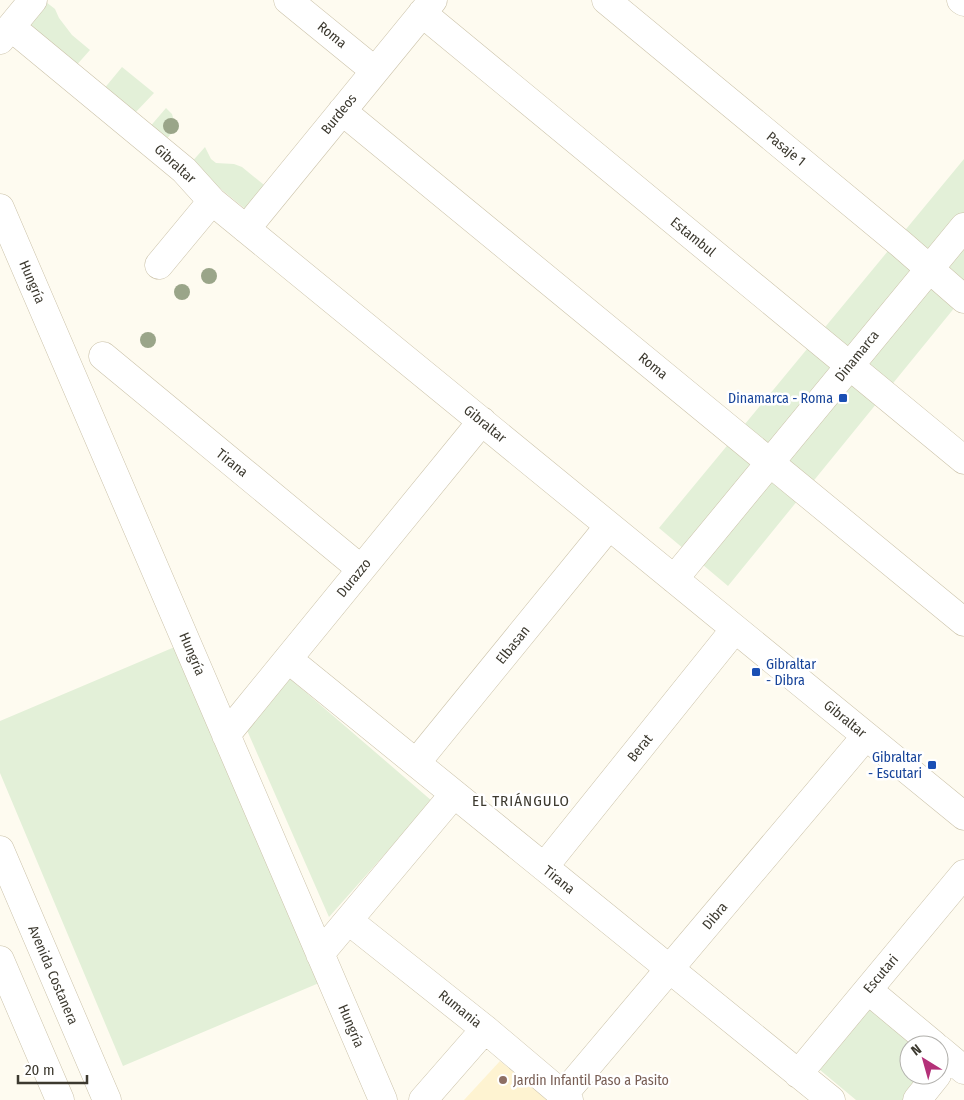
<svg xmlns="http://www.w3.org/2000/svg" width="964" height="1100" viewBox="0 0 964 1100" font-family="'Fira Sans Condensed',sans-serif">
  <style>
    .built { fill: #fef3d1 }
    .green { fill: #e3f0d8 }
    .lines { fill: none; stroke-linecap: round; stroke-linejoin: round }
    .minor-casing { stroke: #cbc2a9; stroke-width: 29 }
    .major-casing { stroke: #cbc2a9; stroke-width: 29 }
    .minor { stroke: #fff; stroke-width: 28 }
    .major { stroke: #fff; stroke-width: 28 }
    .tree { fill: #9aa589 }
    .transit-dot { fill: #1a4fb4; stroke: #fff; stroke-width: 2 }
    .education-dot { fill: #8d6e63; stroke: #fff; stroke-width: 2 }
    .labels { text-anchor: middle; dominant-baseline: central; stroke-width: 5; stroke-linejoin: round; paint-order: stroke }
    .street-label { font-size: 14px; fill: #3c392f; stroke: #fff }
    .transit-label { font-size: 14px; fill: #164399; stroke: #fff; text-anchor: end }
    .education-label { font-size: 14px; fill: #785e54; stroke: #fff; text-anchor: start }
    .neighbourhood-label { font-size: 15px; letter-spacing: 1px; fill: #3c392f; stroke: #fff }
  </style>
  <rect width="100%" height="100%" fill="#fefbf0"/>
  <path class="built" d="M500,1061L547,1100H464Z"/>
  <path class="green" d="M46,2L55,9L59,18L72,35L90,50L74,68L26,25Z
    M122,67L154,93L133,115L103,90Z
    M166,108L172,114L176,128L164,142L148,129Z
    M205,147L211,159L216,163L234,164L242,167L269,189L249,212L190,164Z
    M964,159V296L728,586L659,528Z
    M177,646L319,983L123,1066L0,773V721Z
    M288,677L432,801L329,917L246,728Z
    M868,1001L921,1045H909V1075H928L907,1100H856L814,1065Z"/>
  <g class="lines">
    <g class="minor-casing">
      <path id="minor" d="M288,0L375,71
        M606,0L901,244L964,299
        M422,13L964,460
        M11,27L184,170L212,201L964,816
        M0,40L33,0
        M342,111L964,622
        M0,208L383,1100
        M246,229L433,0
        M159,265L212,201
        M103,356L361,569
        M674,579L964,227
        M288,659L831,1100
        M226,735L482,421
        M416,763L609,526
        M544,867L735,629
        M349,921L485,1029L569,1100
        M320,954L454,794
        M868,990L934,1045
        M939,1049L964,1070
        M798,1074L964,874
        M563,1095L866,736
        M423,1100L485,1029
        M917,1100L937,1075"/>
    </g>
    <g class="major-casing">
      <path id="major" d="M961,0L964,2
        M0,850L107,1100
        M0,960L60,1100"/>
    </g>
    <use href="#minor" class="minor"/>
    <use href="#major" class="major"/>
  </g>
  <g class="tree">
    <circle cx="171" cy="126" r="8"/>
    <circle cx="209" cy="276" r="8"/>
    <circle cx="182" cy="292" r="8"/>
    <circle cx="148" cy="340" r="8"/>
  </g>
  <g class="transit-dot">
    <rect x="838" y="393" width="10" height="10" rx="2.5"/>
    <rect x="751" y="667" width="10" height="10" rx="2.5"/>
    <rect x="927" y="760" width="10" height="10" rx="2.5"/>
  </g>
  <circle class="education-dot" cx="503" cy="1080" r="5"/>
  <g class="labels">
    <g class="street-label">
      <text transform="translate(332 35) rotate(39)">Roma</text>
      <text transform="translate(339 114) rotate(-51)">Burdeos</text>
      <text transform="translate(786 149) rotate(39)">Pasaje 1</text>
      <text transform="translate(175 164) rotate(42)">Gibraltar</text>
      <text transform="translate(693 237) rotate(39)">Estambul</text>
      <text transform="translate(32 282) rotate(67)">Hungría</text>
      <text transform="translate(857 356) rotate(-51)">Dinamarca</text>
      <text transform="translate(653 366) rotate(39)">Roma</text>
      <text transform="translate(485 424) rotate(39)">Gibraltar</text>
      <text transform="translate(232 463) rotate(39)">Tirana</text>
      <text transform="translate(354 578) rotate(-51)">Durazzo</text>
      <text transform="translate(513 645) rotate(-51)">Elbasan</text>
      <text transform="translate(192 654) rotate(67)">Hungría</text>
      <text transform="translate(845 719) rotate(39)">Gibraltar</text>
      <text transform="translate(640 748) rotate(-51)">Berat</text>
      <text transform="translate(559 880) rotate(39)">Tirana</text>
      <text transform="translate(715 916) rotate(-50)">Dibra</text>
      <text transform="translate(881 974) rotate(-50)">Escutari</text>
      <text transform="translate(53 975) rotate(67)">Avenida Costanera</text>
      <text transform="translate(460 1009) rotate(39)">Rumania</text>
      <text transform="translate(351 1026) rotate(67)">Hungría</text>
    </g>
    <g class="transit-label">
      <text x="833" y="398">Dinamarca - Roma</text>
      <text x="766" y="664" text-anchor="start">Gibraltar<tspan x="766" dy="16">- Dibra</tspan></text>
      <text x="922" y="757">Gibraltar<tspan x="922" dy="16">- Escutari</tspan></text>
    </g>
    <g class="education-label">
      <text x="513" y="1080">Jardin Infantil Paso a Pasito</text>
    </g>
    <g class="neighbourhood-label">
      <text x="521" y="801">EL TRIÁNGULO</text>
    </g>
  </g>
  <g transform="translate(924 1060) rotate(323)"><circle r="24" fill="#ffffff" stroke="#b1b0ac"/>
  <path d="M0-4L9 19L0 12L-9 19Z" fill="#b43179"/>
  <text y="-8" font-size="14" font-weight="bold" text-anchor="middle" fill="#3c392f">N</text>
  </g>
  <path d="M18 1075v8h69v-8" fill="none" stroke="#3c392f" stroke-width="2.5"/>
  <text x="25" y="1075" font-size="15" fill="#3c392f" stroke="#ffffff" stroke-width="4" paint-order="stroke">20 m</text>
</svg>
